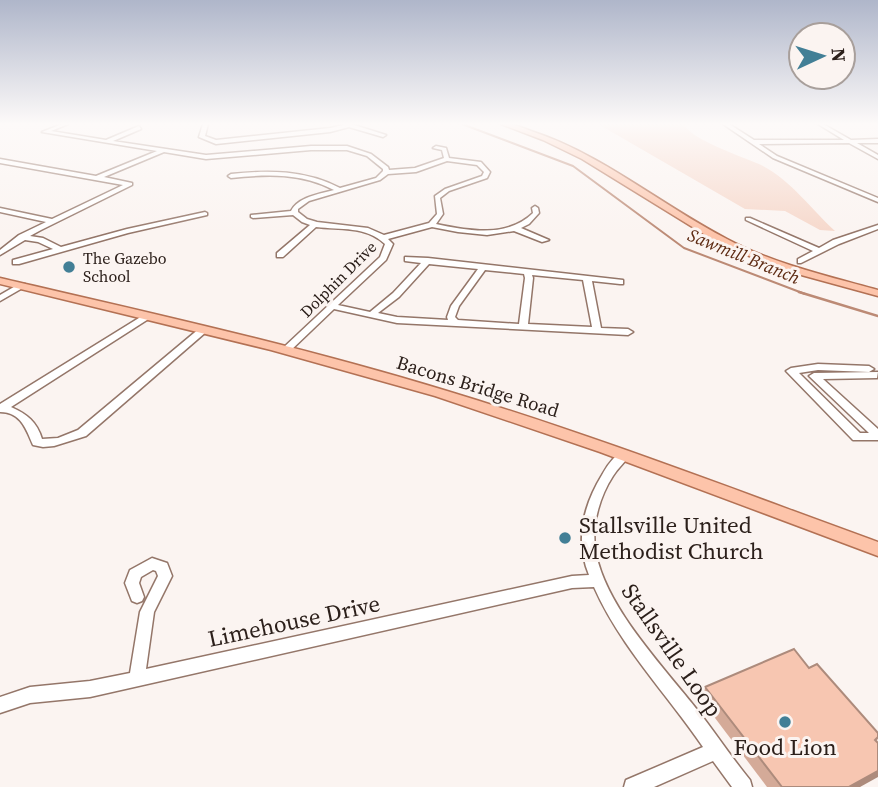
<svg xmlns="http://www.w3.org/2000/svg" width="878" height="787" viewBox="0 0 878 787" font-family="'Source Serif 4',serif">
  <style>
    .green { fill: #f6d8cb }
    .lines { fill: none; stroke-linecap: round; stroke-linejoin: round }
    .stream-far1 { stroke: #bc8a75; stroke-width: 2 }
    .stream { stroke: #bc8a75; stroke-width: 2.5 }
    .minor-casing { stroke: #947669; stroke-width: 3 }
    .major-casing { stroke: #b37154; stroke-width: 3 }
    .minor { fill: #fff; fill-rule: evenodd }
    .major { fill: #fdc4aa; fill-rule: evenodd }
    .wall { fill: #d4aa98 }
    .shaded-wall { fill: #ad8b7c }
    .building { fill: #f7c6b1; stroke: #ad8b7c; stroke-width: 2 }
    .poi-dot { fill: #427f96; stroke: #fbf4f1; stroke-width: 2.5 }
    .labels { text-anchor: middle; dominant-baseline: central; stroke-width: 6; stroke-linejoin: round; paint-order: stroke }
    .far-poi-label { font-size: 16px; fill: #2c201b; stroke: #fbf4f1; text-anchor: start }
    .far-street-label { font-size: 16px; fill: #2c201b; stroke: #fbf4f1 }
    .far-water-label { font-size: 18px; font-style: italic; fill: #5d2a12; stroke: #fbf4f1 }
    .street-label { font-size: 19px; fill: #2c201b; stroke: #fbf4f1 }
    .near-poi-label { font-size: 23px; fill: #2c201b; stroke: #fbf4f1; text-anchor: start }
    .near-street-label { font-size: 23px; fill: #2c201b; stroke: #fbf4f1 }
  </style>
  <rect width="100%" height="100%" fill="#fbf4f1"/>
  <path class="green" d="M598,124H684C691,140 741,156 759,164C790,179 810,208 835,231L820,230L785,211L745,209Z"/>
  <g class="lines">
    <path class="stream-far1" d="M462,124L573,166L684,248L805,294"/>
    <path class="stream" d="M799,292L878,316"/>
    <g class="minor-casing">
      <path id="minor" d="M62,124H68L51,131L106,140L139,126L141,129L113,141L206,155L311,146H347L371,154L388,167L389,170L415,168L444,158L442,150L433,148L436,146L446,148L449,158L481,162L490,172L487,178L449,191L440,198L443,214L436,224C469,231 507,238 533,213L532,208L535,206L538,208L539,213L529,224L521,228L549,240L542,242L514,231L487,235L458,232L432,227L388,239L393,244L386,260L338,305L370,312L393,293L421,263L405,261V257L428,258L623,280V284H620L592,281L601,328L628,329L633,332L628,335L397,323L334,309L289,352H283L281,350L283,348L380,257L385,244C366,226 341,230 316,227L283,257H277V253L310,225L302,222L293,215L253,218L251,217V215L291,211C298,197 319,194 334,190C301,173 268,174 231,178L228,176L231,174C270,170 305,170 340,188L376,178L383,171V169L367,156L347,150H311L206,159L164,152L104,177L132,183V185L41,230L30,236L43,238L61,247L127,229L205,212L207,213V215L128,233L19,264H13V260L53,249L38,242L25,240L0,255V250L19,235L46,222L0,212V208L52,219L123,185L0,163V159L96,176L157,151L42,132ZM447,161L477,165L484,172L482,176L445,189L435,196L437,214L429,223L384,235L368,228L317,222L307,219L298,212V209L309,201L380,180L388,174L416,172ZM429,264L478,269L451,306L447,317L448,320L397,317L378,313L399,297ZM485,270L524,274L525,278L519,324L458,320L455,317L459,306ZM532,275L583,280L592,327L528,324L533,278Z
        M203,124H208L205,136L216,140L330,128L343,125V124H351L386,135L383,137L349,127L330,132L216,144L199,137Z
        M723,124H729L754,140H844L818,124H823L851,140L878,139V143H857L878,155V159L849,143L759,144L777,156L878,198V202L773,158Z
        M746,218H750L819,248L833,240L878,225V229L839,244L801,263H798V259L813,251L746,220Z
        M19,284H25L26,286L0,301V295Z
        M147,313L151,316L150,318L11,407C27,414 37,422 42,439L58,438L78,430L200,328H206L208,330L206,332L86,436L54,446L43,447L33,445C26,429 21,412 0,412V404Z
        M818,364L869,366L874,369L869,372L818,370L799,373L860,433H869L809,376L814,373L878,372L877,378L823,379L878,429V440H853L786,371L791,368Z
        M624,451L628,452L630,455C625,462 618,468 613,476C600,496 592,523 595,547C602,604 664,667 699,712C716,734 732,758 750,780L752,787H732L713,761L654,787H624L626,780L703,747C667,694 620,646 594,587L572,588L90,697L30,703L0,713V697L30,687L90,681L130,673L140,612L158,576L156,571L153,570L141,577L139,583L144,597L142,601L137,603L132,601L125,583L130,570L152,558L167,563L172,576L154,612L146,669L572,576L589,575C575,541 583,506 602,475C607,466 614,455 624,451Z"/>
    </g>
    <g class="major-casing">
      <path id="major" d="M501,124C511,123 521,127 531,131C602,154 661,205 727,239C774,264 827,276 878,290V296L783,270L720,244L582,159L543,140Z
        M0,278C150,313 300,346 447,391C593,435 735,490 878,542V556L600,452L435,396L271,350L0,284Z"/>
    </g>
    <use href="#minor" class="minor"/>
    <use href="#major" class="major"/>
  </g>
  <path class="wall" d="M705,687L878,738L860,787H767L700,698Z"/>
  <path class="shaded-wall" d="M878,771V777L860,787H849Z"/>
  <path class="building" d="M794,649L809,668L817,664L878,733V737L875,740L878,743V771L849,787H782L705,687Z"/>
  <linearGradient id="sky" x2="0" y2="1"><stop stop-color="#afb6ca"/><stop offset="0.53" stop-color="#fdfaf9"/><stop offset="1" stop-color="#fdfaf9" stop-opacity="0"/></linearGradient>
  <rect width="878" height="234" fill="url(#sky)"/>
  <g class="poi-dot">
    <circle cx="69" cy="267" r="7"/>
    <circle cx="565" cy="538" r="7"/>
    <circle cx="785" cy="722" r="7"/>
  </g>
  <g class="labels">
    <g class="far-poi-label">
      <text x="83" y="258">The Gazebo<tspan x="83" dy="18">School</tspan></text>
    </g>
    <g class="far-street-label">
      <text transform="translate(338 279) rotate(-45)">Dolphin Drive</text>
    </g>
    <g class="far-water-label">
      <text transform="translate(744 256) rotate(22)">Sawmill Branch</text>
    </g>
    <g class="street-label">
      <text transform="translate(478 386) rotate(17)">Bacons Bridge Road</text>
    </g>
    <g class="near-poi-label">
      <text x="579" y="525">Stallsville United<tspan x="579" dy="26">Methodist Church</tspan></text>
      <text x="785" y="747" text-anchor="middle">Food Lion</text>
    </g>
    <g class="near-street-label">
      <text transform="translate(294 621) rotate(-12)">Limehouse Drive</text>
      <text transform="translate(672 650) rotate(55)">Stallsville Loop</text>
    </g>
  </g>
  <g transform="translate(822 56) rotate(86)"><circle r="33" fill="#fbf4f1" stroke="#a89f9b" stroke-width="2"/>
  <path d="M0-5L12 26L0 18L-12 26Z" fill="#427f96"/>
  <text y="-10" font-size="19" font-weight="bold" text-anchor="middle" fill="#2c201b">N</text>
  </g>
</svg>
